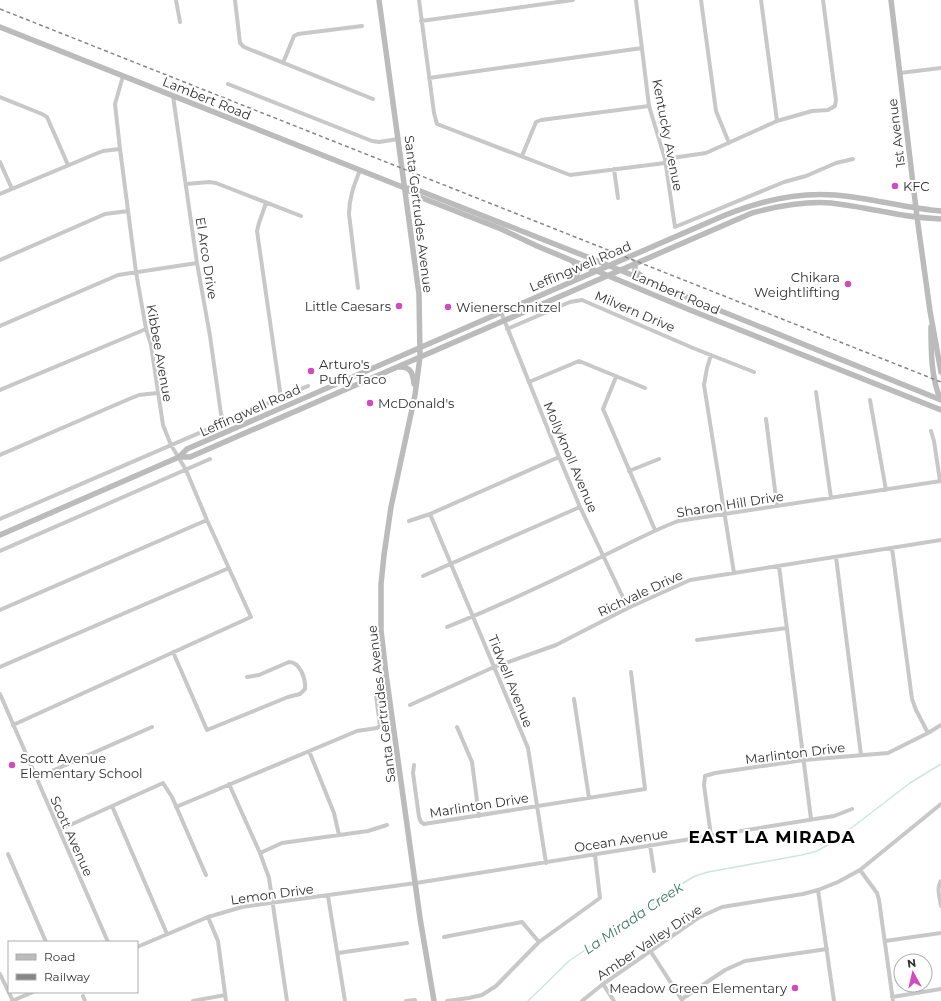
<svg xmlns="http://www.w3.org/2000/svg" width="941" height="1001" viewBox="0 0 941 1001" font-family="Montserrat,sans-serif">
  <style>
    .lines { fill: none; stroke-linecap: round; stroke-linejoin: round }
    .stream { stroke: #cde7dd; stroke-width: 1.5 }
    .street { stroke: #c8c8c8; stroke-width: 4 }
    .secondary { stroke: #bbb; stroke-width: 5.5 }
    .rail { stroke: #868686; stroke-width: 1.5; stroke-dasharray: 4 3; stroke-linecap: butt }
    .poi-dot { fill: #d04bbe; stroke: #fff; stroke-width: 1.5 }
    .labels { text-anchor: middle; dominant-baseline: central; stroke-width: 4; stroke-linejoin: round; paint-order: stroke }
    .street-label { font-size: 13px; fill: #313131; stroke: #fff }
    .poi-label { font-size: 13px; fill: #313131; stroke: #fff; text-anchor: start }
    .water-label { font-size: 14px; font-style: italic; fill: #427d66; stroke: #fff }
    .district-label { font-size: 17px; font-weight: bold; letter-spacing: 1px; fill: #000; stroke: #fff }
  </style>
  <rect width="100%" height="100%" fill="#fff"/>
  <g class="lines">
    <path class="stream" d="M528,1001L569,961L678,886L695,876L708,872L802,855L817,851L833,842L910,783L941,764"/>
    <path class="street" d="M176,0L180,22
      M235,0L240,43L244,47L373,99
      M419,0L434,113L437,124L570,175L665,163
      M636,0L649,106L665,159L675,227L784,182L806,176L836,163L853,159
      M701,0L716,111L729,143
      M761,0L777,121
      M421,21L573,0
      M283,63L294,36L298,34L362,26
      M900,73L941,68
      M429,78L642,48
      M228,84L372,141L379,142L398,139
      M173,96L197,263L210,336L221,414L224,422
      M0,97L42,114L47,117L68,165
      M522,156L536,122L541,120L649,106
      M665,159L706,153L777,121L812,111L828,110L835,106L836,100L823,0
      M0,162L12,189
      M614,169L618,198
      M186,184L209,182L216,183L301,216
      M0,194L93,155L103,151L120,149
      M266,203L259,223L257,231L281,398
      M0,260L105,214L128,211
      M358,288L349,214C349,198 354,185 360,170
      M501,312L559,457L580,507L628,608
      M0,326L118,275L197,263
      M507,329L570,302L582,300L693,348L754,372
      M711,355L707,368L704,385L734,573
      M616,377L603,409L655,530
      M529,382L579,361L645,388
      M0,390L146,329
      M816,392L831,498
      M870,400L886,490
      M766,419L777,506
      M931,431L934,441L940,481
      M0,455L129,399L139,395L157,393
      M629,471L659,459
      M430,514L528,748L546,863
      M0,519L308,386
      M409,521L430,514L559,457
      M892,548L912,699L916,710L928,733
      M0,551L210,459
      M836,557L861,755
      M779,566L811,819
      M423,576L580,507
      M0,610L207,520
      M447,627C500,606 552,581 603,556C628,544 652,531 678,521L941,481
      M697,640L787,628
      M173,652L207,730L288,697L300,694L305,689C306,679 300,662 289,662L259,675L247,677
      M0,667L229,568
      M0,694L108,942
      M574,699L589,798
      M410,705L494,667L556,645L628,608L690,580L941,540
      M13,725L251,617L207,520L186,470L171,445L163,425L151,345L146,329L136,272L120,149L115,104L123,76
      M457,727L472,762L479,816
      M309,751L334,813L339,835
      M414,765L413,773L419,817L421,822L424,824L645,789L631,672
      M36,778L152,727
      M229,784L260,853L269,878L287,1001
      M112,806L167,934
      M176,807L357,731L377,728L380,726L376,696
      M59,830L163,783L172,797L206,875
      M711,836L704,785L705,776L715,773L804,760L888,753L928,733L941,725
      M650,845L654,871
      M260,853L282,843L368,831L387,825
      M8,854L46,942
      M860,870L877,893L879,900L893,1001
      M941,881C936,888 940,898 941,906
      M818,890L834,1001
      M328,896L345,1001
      M208,917L218,941L226,1001
      M444,937L522,922L539,942
      M885,941L941,933
      M137,947L208,917L242,907L416,883L834,816L852,809
      M651,952L682,1000
      M338,953L407,943
      M0,974L13,1001
      M603,984L614,1001
      M83,996L85,1001
      M892,997L941,989
      M682,999L725,970L745,961L827,949
      M12,1001L33,992
      M193,1001L225,995
      M406,1001L415,1000
      M447,1001L469,998L482,995L496,986L539,942L600,898L595,855
      M582,1001L603,984L698,918L722,907L803,894L818,890L838,882L860,870L941,804"/>
    <path class="secondary" d="M379,0L419,294L420,357L415,395L391,507L384,555L381,584V630L386,674L420,918L434,1001
      M891,0L917,217L930,311L941,372
      M0,27L405,188L417,196L501,229L537,246L690,310L941,410
      M405,188L415,189L590,258L941,400
      M635,263V271L643,277
      M571,280C576,276 579,274 578,266L573,262
      M931,327C931,350 931,380 941,400
      M399,367C411,366 413,374 414,384
      M179,457L187,449L723,216C759,201 796,192 835,195C871,198 905,208 941,211
      M0,535L179,457H190L752,213C778,206 804,201 831,203C850,205 868,209 886,212C904,216 923,218 941,219"/>
    <path class="rail" d="M0,9L941,382"/>
  </g>
  <g class="poi-dot">
    <circle cx="895" cy="186" r="4"/>
    <circle cx="848" cy="284" r="4"/>
    <circle cx="399" cy="306" r="4"/>
    <circle cx="448" cy="307" r="4"/>
    <circle cx="311" cy="371" r="4"/>
    <circle cx="370" cy="403" r="4"/>
    <circle cx="12" cy="765" r="4"/>
    <circle cx="795" cy="988" r="4"/>
  </g>
  <g class="labels">
    <g class="street-label">
      <text transform="translate(207 98) rotate(22)">Lambert Road</text>
      <text transform="translate(896 133) rotate(-97)">1st Avenue</text>
      <text transform="translate(668 135) rotate(79)">Kentucky Avenue</text>
      <text transform="translate(419 214) rotate(83)">Santa Gertrudes Avenue</text>
      <text transform="translate(207 258) rotate(81)">El Arco Drive</text>
      <text transform="translate(580 266) rotate(-23)">Leffingwell Road</text>
      <text transform="translate(676 292) rotate(23)">Lambert Road</text>
      <text transform="translate(635 311) rotate(23)">Milvern Drive</text>
      <text transform="translate(160 353) rotate(80)">Kibbee Avenue</text>
      <text transform="translate(250 410) rotate(-24)">Leffingwell Road</text>
      <text transform="translate(571 457) rotate(67)">Mollyknoll Avenue</text>
      <text transform="translate(730 504) rotate(-9)">Sharon Hill Drive</text>
      <text transform="translate(640 593) rotate(-25)">Richvale Drive</text>
      <text transform="translate(511 681) rotate(68)">Tidwell Avenue</text>
      <text transform="translate(381 704) rotate(-97)">Santa Gertrudes Avenue</text>
      <text transform="translate(795 753) rotate(-7)">Marlinton Drive</text>
      <text transform="translate(479 805) rotate(-9)">Marlinton Drive</text>
      <text transform="translate(72 836) rotate(66)">Scott Avenue</text>
      <text transform="translate(621 840) rotate(-9)">Ocean Avenue</text>
      <text transform="translate(272 894) rotate(-8)">Lemon Drive</text>
      <text transform="translate(649 942) rotate(-34)">Amber Valley Drive</text>
    </g>
    <g class="poi-label">
      <text x="903" y="186">KFC</text>
      <text x="840" y="277" text-anchor="end">Chikara<tspan x="840" dy="15">Weightlifting</tspan></text>
      <text x="391" y="306" text-anchor="end">Little Caesars</text>
      <text x="456" y="307">Wienerschnitzel</text>
      <text x="319" y="364">Arturo's<tspan x="319" dy="15">Puffy Taco</tspan></text>
      <text x="378" y="403">McDonald's</text>
      <text x="20" y="758">Scott Avenue<tspan x="20" dy="15">Elementary School</tspan></text>
      <text x="787" y="988" text-anchor="end">Meadow Green Elementary</text>
    </g>
    <g class="water-label">
      <text transform="translate(633 918) rotate(-34)">La Mirada Creek</text>
    </g>
    <g class="district-label">
      <text x="772" y="837">EAST LA MIRADA</text>
    </g>
  </g>
  <rect x="8" y="941" width="130" height="52" fill="#ffffff" stroke="#adadad"/>
  <rect x="16" y="954" width="20" height="6" fill="#bbbbbb" stroke="#adadad"/>
  <text x="44" y="961" font-size="12" fill="#313131">Road</text>
  <rect x="16" y="974" width="20" height="6" fill="#868686" stroke="#adadad"/>
  <text x="44" y="981" font-size="12" fill="#313131">Railway</text>
  <g transform="translate(913 973) rotate(352)"><circle r="19" fill="#ffffff" stroke="#adadad"/>
  <path d="M0-3L7 15L0 10L-7 15Z" fill="#d04bbe"/>
  <text y="-6" font-size="11" font-weight="bold" text-anchor="middle" fill="#313131">N</text>
  </g>
</svg>
